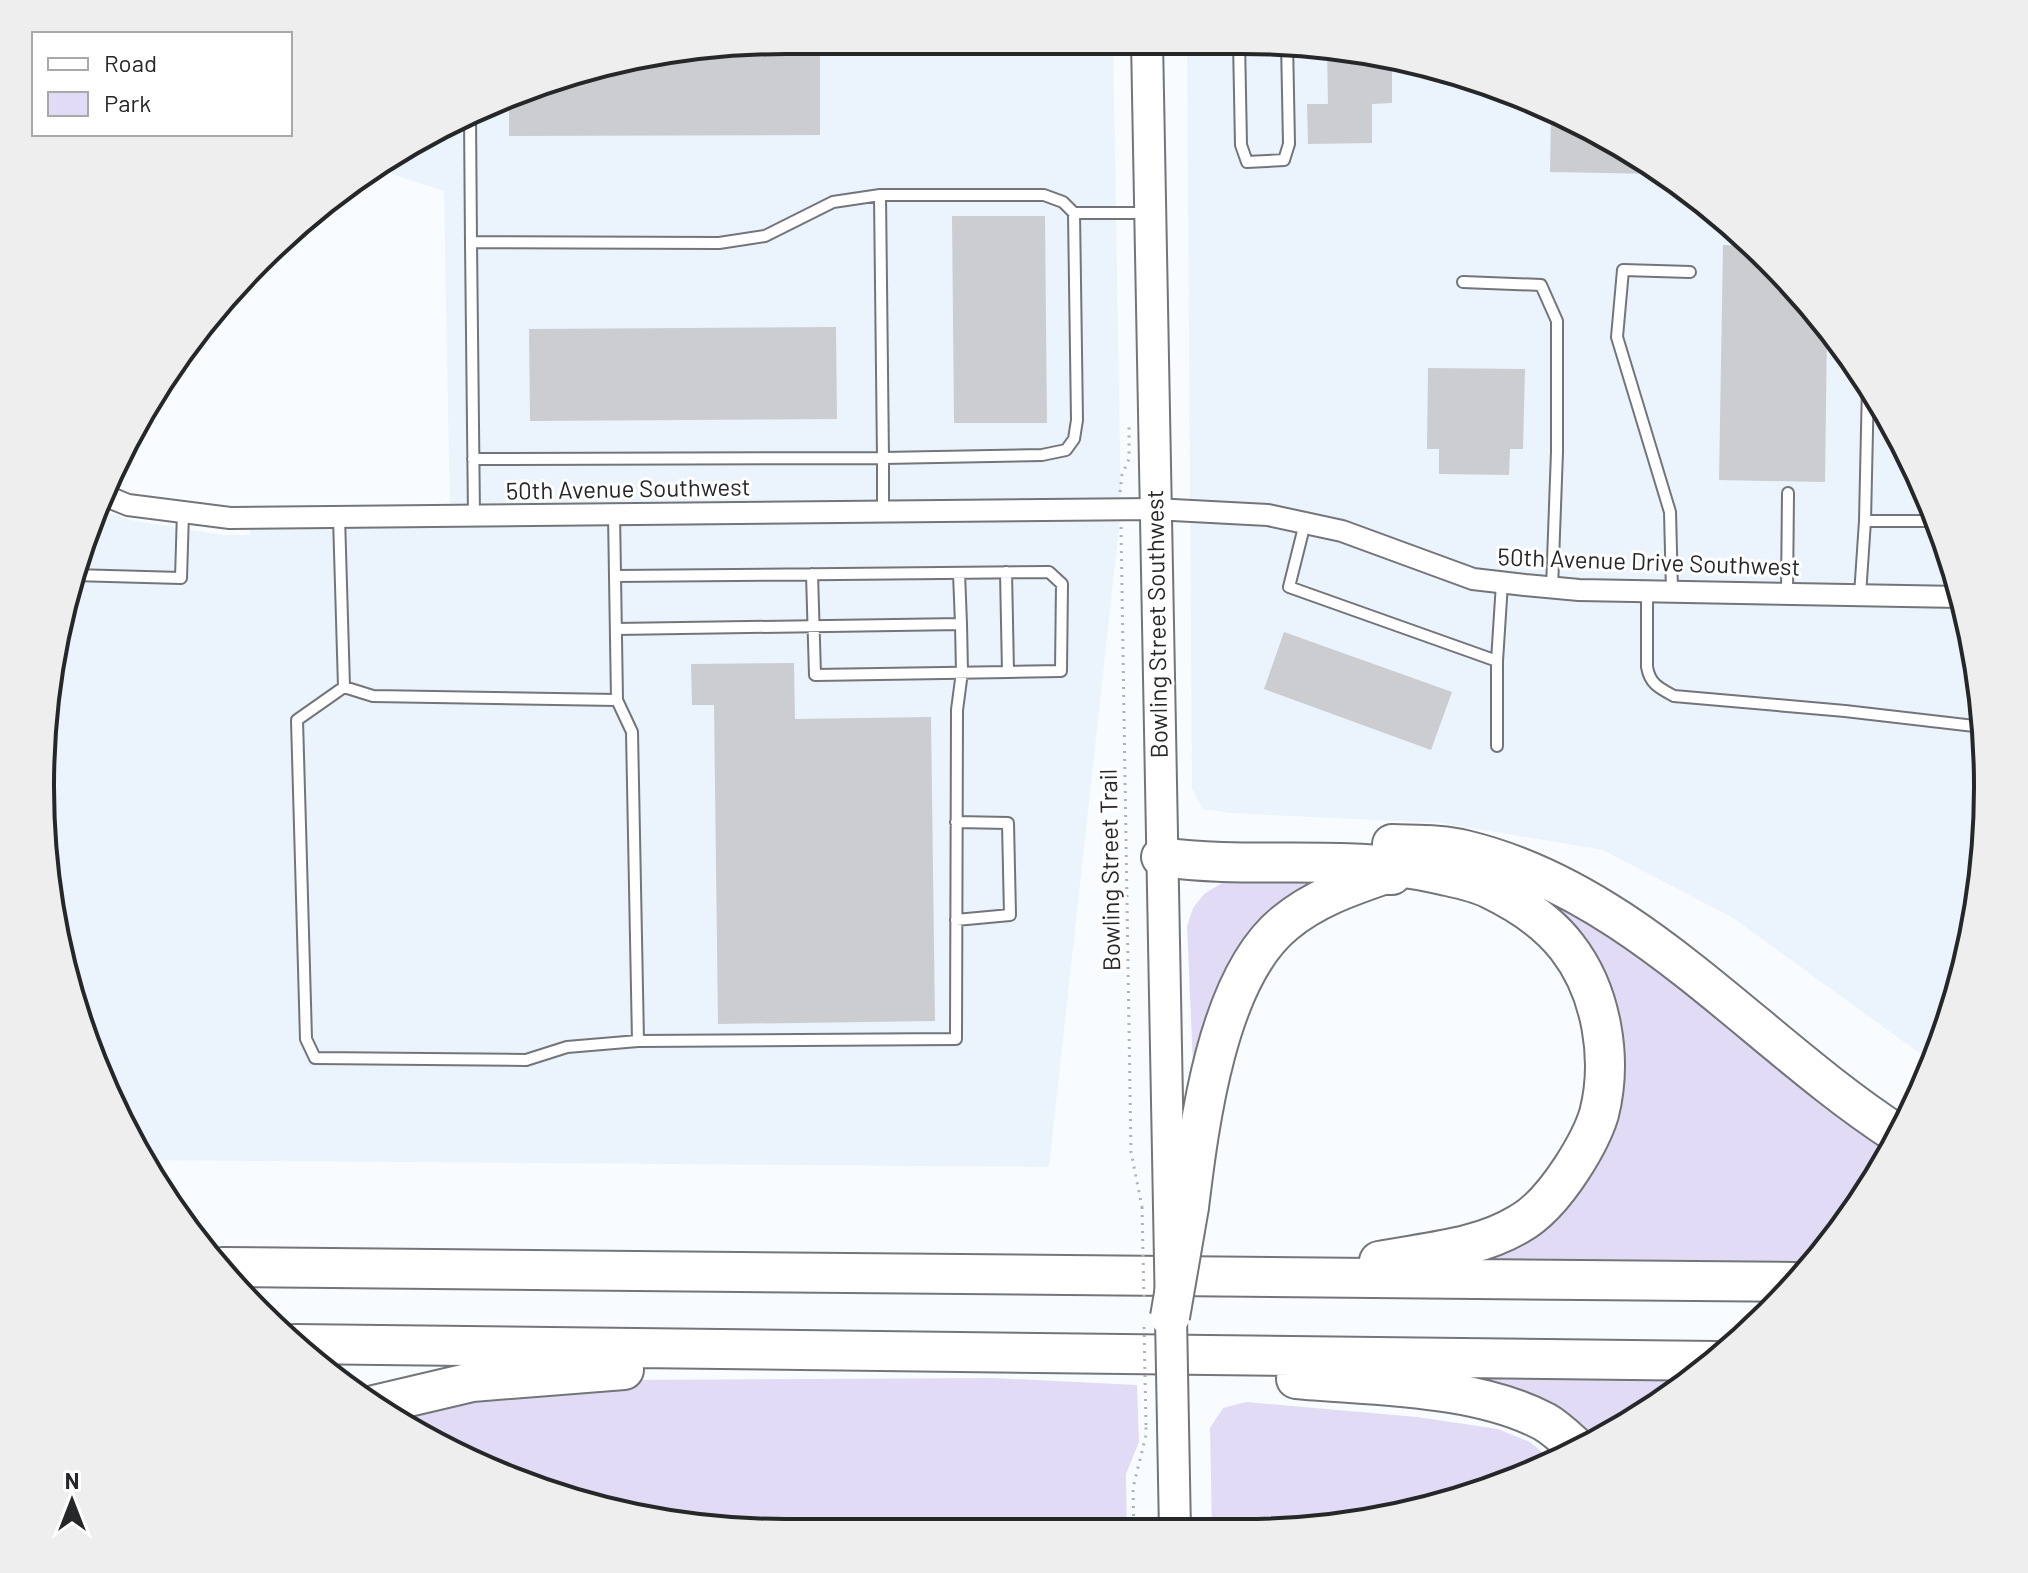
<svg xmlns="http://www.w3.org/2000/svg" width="2028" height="1573" viewBox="0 0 2028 1573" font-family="Barlow,sans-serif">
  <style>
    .built { fill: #ebf3fd }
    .green { fill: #e2dbf6 }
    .building { fill: #cccdd1 }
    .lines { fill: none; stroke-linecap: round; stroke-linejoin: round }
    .lane-casing { stroke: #737579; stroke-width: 14 }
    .street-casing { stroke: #737579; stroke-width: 24 }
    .secondary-casing { stroke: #737579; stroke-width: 34 }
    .highway-casing { stroke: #737579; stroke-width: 42 }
    .path { stroke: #afb1b4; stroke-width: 3; stroke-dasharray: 2 6; stroke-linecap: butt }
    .lane { stroke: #fff; stroke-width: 10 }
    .street { stroke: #fff; stroke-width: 20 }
    .secondary { stroke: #fff; stroke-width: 30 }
    .highway { stroke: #fff; stroke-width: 38 }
    .secondary-bridge-casing { stroke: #737579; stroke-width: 34; stroke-linecap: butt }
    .highway-bridge-casing { stroke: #737579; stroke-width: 42; stroke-linecap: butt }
    .path-bridge { stroke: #afb1b4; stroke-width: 3; stroke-dasharray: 2 6; stroke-linecap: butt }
    .secondary-bridge { stroke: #fff; stroke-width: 30 }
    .highway-bridge { stroke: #fff; stroke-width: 38 }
    .labels { text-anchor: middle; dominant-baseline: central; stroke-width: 6; stroke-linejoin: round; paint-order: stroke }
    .street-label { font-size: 24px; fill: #262729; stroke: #fff }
    .rim { fill: none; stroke: #262729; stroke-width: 4 }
  </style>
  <rect width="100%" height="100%" fill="#f9fcff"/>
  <path class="built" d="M787,40L1113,41L1121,509L1049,1167L140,1160L66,980L40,787L65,594L100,510L130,520L222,535H250V518L450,516L444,191L376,169L413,140L593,66Z
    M1187,41L1290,42L1481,79L1696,195L1803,295L1888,413L1948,546L1982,689L1986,835L1963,979L1932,1062L1733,918L1603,850L1441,823L1230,813L1203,809L1192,788Z"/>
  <path class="green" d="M1497,876L1550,897L1622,942L1891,1149L1834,1241L1811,1265L1475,1264L1520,1243L1620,1057Z
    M1329,878L1200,1064L1193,1065L1187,926L1193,908L1204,894L1222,883Z
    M1464,1375L1690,1379L1615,1433L1594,1442L1545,1401L1465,1381Z
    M993,1378L1137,1385L1139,1442L1126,1474L1127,1532L786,1533L641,1519L501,1476L385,1414L430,1403L618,1380Z
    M1246,1402L1417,1417L1498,1429L1530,1442L1553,1461L1481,1494L1291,1531L1212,1532L1210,1428L1223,1408Z"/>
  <path class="building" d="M786,40H820V135L509,136V100L593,66Z
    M1327,49L1392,62V103L1372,104V143L1308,144L1307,104H1328Z
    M1551,117L1574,129L1658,174L1550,172Z
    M952,216H1045L1047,423H954Z
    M1723,245L1751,246L1803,295L1827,328L1825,482L1719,480Z
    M836,327L837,419L530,421L529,329Z
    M1428,368L1525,369L1523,449H1510L1509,475L1439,474V449H1427Z
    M1284,632L1452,692L1431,750L1264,689Z
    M794,663L795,719L931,717L935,1021L718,1024L714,705H692L691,664Z"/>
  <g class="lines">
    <g class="lane-casing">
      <path id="lane" d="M1239,41L1241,145L1247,162L1284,160L1289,144L1287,42
        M470,116L471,242
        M1463,282L1541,285L1557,321V452L1552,588
        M473,459L883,458L880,195
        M883,512V458L1042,455L1066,450L1074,439L1077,420L1074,213H1147
        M474,516L471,242L719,243L765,236L833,202L880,195H1044L1063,202L1074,213
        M339,517L344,687L373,696L617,700L614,514
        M1865,521H1937
        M1305,523L1289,587L1497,661L1502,583
        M959,573L961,624
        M812,574L815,675L1008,672
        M73,575L181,578L183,512
        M615,576L1049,572L1062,584L1061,671L1008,672L1006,572
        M1647,591V667C1650,684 1659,688 1674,696L1845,711L1983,727
        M1672,591L1670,512L1617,337L1623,270L1690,272
        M1787,594L1788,493
        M1860,595L1865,521L1868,385
        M616,629L961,624L962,672L957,710L956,1039L638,1041L632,732L617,700
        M1497,661V746
        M344,687L297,720L306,1039L315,1058L526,1060L567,1047L638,1041
        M956,822L1008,823L1010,915L956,920"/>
    </g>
    <g class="street-casing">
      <path id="street" d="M106,496L128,505L230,518L1154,509L1268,515L1342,531L1473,579L1525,585L1579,590L1960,597"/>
    </g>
    <g class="secondary-casing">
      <path id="secondary" d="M1147,41L1169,1207
        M1173,1425L1175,1532"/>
    </g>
    <g class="highway-casing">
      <path id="highway" d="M1392,844C1416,845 1442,844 1465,850C1636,891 1756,1043 1899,1135
        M1161,857C1253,870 1347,853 1438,874C1455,878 1474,881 1490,889C1519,903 1547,921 1567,947C1602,992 1613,1059 1599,1114C1593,1134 1583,1151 1572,1168C1559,1188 1541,1212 1519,1224C1478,1249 1425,1252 1379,1261
        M1189,1207C1199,1125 1217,978 1285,923C1314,899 1348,887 1383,875H1392
        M222,1267L1795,1282
        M294,1344L1716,1361
        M1296,1379C1373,1386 1476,1385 1545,1422C1557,1429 1568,1440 1578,1449
        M370,1406L472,1382L624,1370"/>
    </g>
    <path class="path" d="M1120,492L1122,475L1129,459V425
      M1121,527L1131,1152L1142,1207
      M1134,1532L1133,1488L1146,1435V1425"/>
    <use href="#lane" class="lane"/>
    <use href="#street" class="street"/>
    <use href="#secondary" class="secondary"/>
    <use href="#highway" class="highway"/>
    <g class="secondary-bridge-casing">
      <path id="secondary-bridge" d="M1169,1207L1173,1425"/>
    </g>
    <g class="highway-bridge-casing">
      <path id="highway-bridge" d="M1170,1317L1189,1207"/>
    </g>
    <path class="path-bridge" d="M1142,1207L1144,1299
      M1144,1327L1146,1425"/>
    <use href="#secondary-bridge" class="secondary-bridge"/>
    <use href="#highway-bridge" class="highway-bridge"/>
  </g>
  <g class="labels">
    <g class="street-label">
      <text transform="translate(628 488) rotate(-1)">50th Avenue Southwest</text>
      <text transform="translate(1649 561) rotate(2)">50th Avenue Drive Southwest</text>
      <text transform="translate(1156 624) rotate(-91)">Bowling Street Southwest</text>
      <text transform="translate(1109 870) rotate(-91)">Bowling Street Trail</text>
    </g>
  </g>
  <path d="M0 0H2028V1573H0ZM786 54H1242A732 732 0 0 1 1974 786V787A732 732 0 0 1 1242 1519H786A732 732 0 0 1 54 787V786A732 732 0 0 1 786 54Z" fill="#eee" fill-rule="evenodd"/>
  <path class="rim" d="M786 54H1242A732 732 0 0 1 1974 786V787A732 732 0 0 1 1242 1519H786A732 732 0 0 1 54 787V786A732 732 0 0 1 786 54Z"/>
  <rect x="32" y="32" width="260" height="104" fill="#ffffff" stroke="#a8a9a9" stroke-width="2"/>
  <rect x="48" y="58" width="40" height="12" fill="#ffffff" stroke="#a8a9a9" stroke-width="2"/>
  <text x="104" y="72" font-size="24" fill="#262729">Road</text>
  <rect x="48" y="92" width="40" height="24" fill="#e2dbf6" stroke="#a8a9a9" stroke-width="2"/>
  <text x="104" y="112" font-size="24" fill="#262729">Park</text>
  <g transform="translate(72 1501)" stroke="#ffffff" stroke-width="6" paint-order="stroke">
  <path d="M0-6L14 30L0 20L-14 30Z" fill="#262729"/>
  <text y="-12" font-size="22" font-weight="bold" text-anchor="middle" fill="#262729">N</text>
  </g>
</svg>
